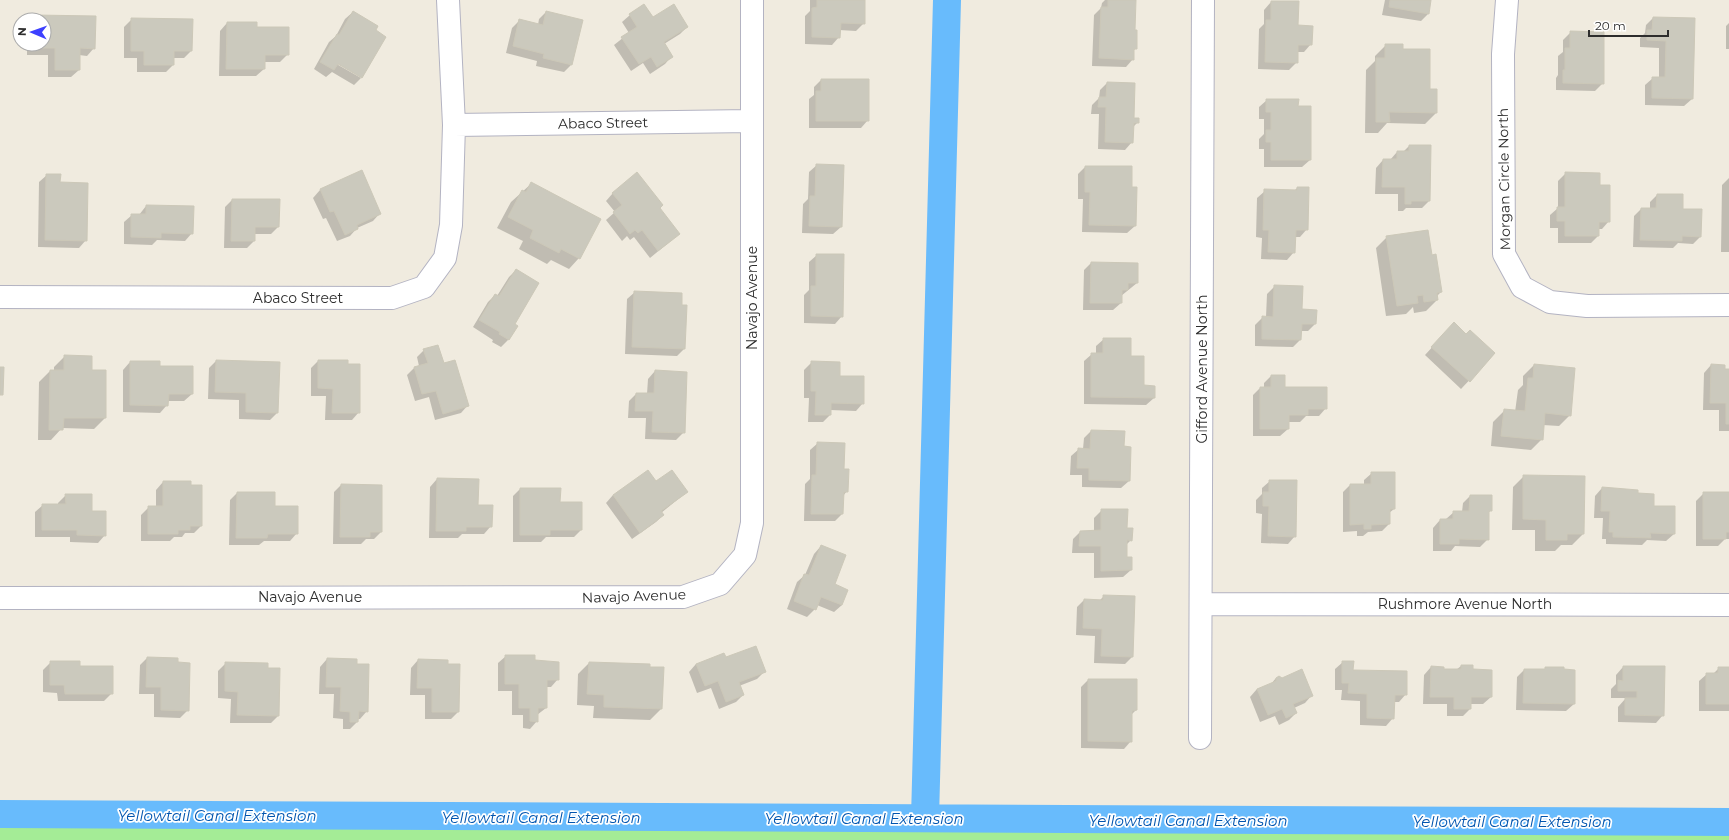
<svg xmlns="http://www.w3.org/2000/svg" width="1729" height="840" viewBox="0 0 1729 840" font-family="Montserrat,sans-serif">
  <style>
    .green { fill: #a4ec96 }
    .shadow { fill: #0003 }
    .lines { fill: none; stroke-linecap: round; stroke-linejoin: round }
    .canal { stroke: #68bbfc; stroke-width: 28 }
    .building { fill: #cbc9bd; stroke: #ccc8b8 }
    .street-casing { stroke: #b3b3c2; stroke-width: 24 }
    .street { stroke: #fff; stroke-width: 22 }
    .labels { text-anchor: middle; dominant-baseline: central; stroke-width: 3.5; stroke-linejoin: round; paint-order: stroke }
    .street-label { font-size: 14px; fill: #2d2d2d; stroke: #fff }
    .water-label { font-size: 15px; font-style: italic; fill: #0055af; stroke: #fff }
  </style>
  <rect width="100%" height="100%" fill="#f0ebdf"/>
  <path class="green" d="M0,805L712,807L1729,817V840H0Z"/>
  <path class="shadow" d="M810,0H864V23L856,31L839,30V37L832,45L805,44V16L810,11Z
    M1105,0H1135L1134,30L1136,48L1133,51V59L1126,67L1092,66L1094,15L1101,8L1102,3Z
    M1385,0H1430L1428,14L1421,21L1382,15Z
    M1271,2H1298L1297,26L1311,44L1304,52H1297V62L1289,70L1258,69L1259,29L1264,24V10Z
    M353,12L361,77L334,61L333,62L361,78L354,85L332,72L326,77L314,69L329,42L336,36L345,19Z
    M546,12L571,65L564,72L536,66L537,61L506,53L512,28L520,20L538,25L539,19Z
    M630,15L687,27L680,34L664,44L672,56L665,64L650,74L643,63L631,71L614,45L629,33L622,22Z
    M35,16L95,17L94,48L87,56L79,55V70L71,77H48V55H27V44H44V20H31Z
    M1653,18L1693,19L1692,99L1684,106L1645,105V85L1653,78H1659V48L1640,47V38L1645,33L1646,25Z
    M132,19L191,51L184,58H173V65L166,72H137V58H124V27Z
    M227,23L256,28L288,54L280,62H264V69L256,76H219L220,31Z
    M1729,23V49H1726V26Z
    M1571,32L1603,83L1595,91L1556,90V78L1558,75V56L1563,52V40Z
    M1386,45L1402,50L1429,90L1436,113L1425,124L1387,123L1378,133H1365L1366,70L1375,61V56Z
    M821,80L868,120L861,128H809V99L814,95V87Z
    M1107,83L1133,119L1138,122L1133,127L1132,142L1125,150L1098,149L1099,114H1091L1092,105L1099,98L1100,90Z
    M1267,100L1297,107L1310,160L1302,167H1264V149H1259V139L1264,134V119H1259V107Z
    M1409,146L1429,201L1422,208H1406L1403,211H1398V194H1375L1376,168L1383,160H1390L1397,152H1403Z
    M817,165L841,227L833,234L802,233L803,204L808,199L809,172Z
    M1085,167L1135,226L1127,233L1082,232L1083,199H1078V174Z
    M361,171L380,213L373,221L357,228L350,236L337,241L326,218L323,219L313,198L320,190Z
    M1566,173L1599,186L1609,221L1602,229H1598V236L1591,243H1558V228H1550V215L1558,208V181Z
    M47,175L59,183L86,240L79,248L38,247L39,182Z
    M1729,178V252H1721L1722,185Z
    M532,183L579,258L569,269L551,260L547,264L519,249L523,241L497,228L511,202Z
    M1297,188L1307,229L1300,237H1295L1294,252L1287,260L1261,259L1262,238L1256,237L1257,198L1265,191H1294Z
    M613,193L659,209L679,234L650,258L634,237L630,240L627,236L622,241L606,220L615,212L606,201Z
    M1657,195L1682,210L1700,237L1693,244L1678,243L1673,248L1633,247L1634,216L1641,209H1650V202Z
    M232,200L278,227L271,234H254V241L247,248H224L225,207Z
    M146,206L192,233L185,241L157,240L152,245L124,244V222L132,215H139Z
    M1387,237L1431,256L1441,292L1437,296V300L1426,311L1414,313L1413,307L1406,314L1386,316L1376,248Z
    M817,255L842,316L835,324L804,323V295L809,290V262Z
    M1091,263L1137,283L1121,296V303L1113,310H1083L1084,270Z
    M516,270L513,324L516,326L508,340L501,347L492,342L493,340L473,327L488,302L495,295L497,296L509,277Z
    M1275,286L1315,324L1308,331H1300V340L1293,347L1255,346V325L1263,317H1266L1267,294Z
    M635,292L686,306L684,349L677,356L625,354L627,299Z
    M1447,331L1466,335L1494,354L1461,389L1425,355Z
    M1104,339L1130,357L1143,386H1154V398L1146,405L1084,404V361L1092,354H1096V346Z
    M424,350L443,364L468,405L461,413L435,420L429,397L415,401L407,375L414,368L419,366L417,357Z
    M65,356L91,371L105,418L94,429L62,428L51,440H38L39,382L50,371H54V367Z
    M216,361L279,363L277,413L270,420L239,419V400L208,399L209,368Z
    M318,361L359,412L352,420H325L326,396H311V368Z
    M130,362L159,367L192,394L184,401H167V405L160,413L123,412V370Z
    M812,362L839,377L863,403L856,411L830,410V415L823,422H808L809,398H804V370Z
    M1534,365L1570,415L1559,426L1543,425L1542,439L1531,450L1491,446L1493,422L1504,411L1515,412L1518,390L1523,385V376Z
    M1711,365L1724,370H1729V431H1719V410H1703L1704,373Z
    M655,371L684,432L676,440L645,439L646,418H628L629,401L636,394H647L648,379Z
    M1271,376L1284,388L1326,408L1319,416H1306L1300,422H1288V429L1280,436H1253V395L1260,388H1264V383Z
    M1091,431L1124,432L1123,447L1129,481L1121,488L1082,487V475H1070L1071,456L1079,449H1083L1084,438Z
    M818,443L843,470L847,491L843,496L842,514L835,521H804L805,484L810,479V450Z
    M1372,473L1394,509L1389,513V524L1382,531L1368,532L1363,536H1357V531L1343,532V492L1350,485H1364V480Z
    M1524,476L1583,534L1572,545H1561L1555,551H1535V530H1512L1513,487Z
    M437,479L477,506L491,526L484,534H462L458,538H429L430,487Z
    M1270,481L1295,536L1288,544L1261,543L1262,514L1256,513V500L1262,494V488Z
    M163,482L201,526L194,533H185L182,537H174L170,541H141V515L149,507H156V490Z
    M656,483L687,492L661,513L663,515L656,522L632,539L606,503L613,495Z
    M341,485L381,486V532L374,539H366L361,544H333L334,492Z
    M1602,488L1637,494L1653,507L1674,534L1666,541L1647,540L1642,545L1606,544V539H1602L1603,518H1594L1595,496Z
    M520,489L559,503L581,530L574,537H546L541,542H513V496Z
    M237,493L297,533L290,541H264L259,545H229L230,500Z
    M1704,493H1729V539H1725L1718,546H1696V501Z
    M66,495L91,512L105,535L98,543L70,542V537H35V512L43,505H58V503Z
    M1470,496H1491V510L1488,513V539L1480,547L1455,546L1451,551H1433V528L1440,520L1446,519L1454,512H1462L1463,503Z
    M1102,510L1126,529L1131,540L1126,545V558L1131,570L1123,577L1094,578V553H1072L1073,539L1080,532L1094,531V518Z
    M821,546L842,605L834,612L817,605L815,609L807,617L787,609L797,582L805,575L814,554Z
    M1104,596L1132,657L1125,664L1094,663L1095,636L1076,635L1077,607L1084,600L1099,601Z
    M506,656L534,661L558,679L551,687H546V708L537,715V721L530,729L523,728V715H512V691H498V663Z
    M147,658L188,710L180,718L154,717V694H139L140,665Z
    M725,658L765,671L757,679L739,686L743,695L736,702L719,709L711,688L697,693L689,672L696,664Z
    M327,659L367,711L360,719H358L357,722L350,729H343V719L333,718L334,694H319L320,667Z
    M418,660L458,712L451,719H425V695H410L411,668Z
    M51,662L80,667L112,693L104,701H58L57,693L43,692V670Z
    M1343,662L1352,671L1406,694L1399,702H1394L1393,718L1386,726L1360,725V701L1341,700L1342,690H1335V669Z
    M226,663L267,669L278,716L271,723H230L231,699L218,698V671Z
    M589,663L649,665L661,709L650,720L593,718L594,706L577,705L578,674Z
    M1461,666H1472V670L1491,697L1483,704H1470V709L1463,716H1447V704H1423L1424,675L1431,667L1443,670H1456Z
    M1623,667L1663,715L1656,723L1618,722V707L1626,698H1611V689L1616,684V675Z
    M1546,668L1574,704L1566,711L1516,710L1517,677L1524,670H1543Z
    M1719,668H1729V711H1699V681L1707,674H1713Z
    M1276,678L1312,695L1305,703L1294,708L1296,713L1289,720L1279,725L1275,716L1260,722L1250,697L1257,689L1271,684Z
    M1088,680L1136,710L1131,715V741L1124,749L1081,748V687Z"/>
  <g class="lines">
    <path class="canal" d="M0,814L1729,822
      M925,818L947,0"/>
  </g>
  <path class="building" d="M817,0H865V24L841,23L840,38L812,37V8L817,7Z
    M1108,0H1136L1135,30H1137V49H1134V60L1099,58L1101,7H1108Z
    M1390,0H1431L1429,14L1389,7Z
    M1271,1H1299L1298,25L1313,26L1312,45H1298V63L1265,62L1266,20H1271Z
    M644,4L653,17L674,4L688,27L664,42L673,57L657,67L651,57L639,64L621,37L637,27L629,14Z
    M353,11L378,26L376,30L386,37L362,78L338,64L334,70L320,62L337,34L339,35Z
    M546,11L583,20L572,65L543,58L544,54L513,46L519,19L543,25Z
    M35,15L96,16L95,49L80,48V70H55V48H34V44H44V20H35Z
    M1653,17L1695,18L1693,99L1652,98V77H1665L1666,41L1647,40V30H1652Z
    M131,18L193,19L192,51H174V65H144V51H131Z
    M227,22H257V27H289V55H265V69H226Z
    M1570,31L1604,32V84L1563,83V70H1565V48H1570Z
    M1385,44H1403V49H1430V89H1437V113L1389,112L1390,122H1376V58H1385Z
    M821,79H869V121H816V91H821Z
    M1107,82L1135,83L1134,118H1139V123H1134L1133,143L1105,142L1106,107H1098L1099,97H1106Z
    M1266,99H1299L1298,106H1311V160H1271V142H1266V130H1271V112H1266Z
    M1409,145H1431L1430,201H1411V204H1405V187H1382L1383,159H1397V151H1409Z
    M816,164L844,165L842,227L809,226L810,196H815Z
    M1085,166H1132V187H1137L1136,226L1089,225L1090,192H1085Z
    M362,170L381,214L357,225L358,229L345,235L334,211L330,212L320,189Z
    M637,172L663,205L660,208L680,234L658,251L642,230L638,233L635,230L630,234L613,212L622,205L612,193Z
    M1565,172L1600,173V185H1610V222H1599V236H1565V221H1557V207H1565Z
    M46,174H61L60,182L88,183L87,241L45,240Z
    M531,182L601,219L580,259L561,249L559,253L530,238L533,230L508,217L522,190L526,192Z
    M1297,187H1309L1308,230H1296L1295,253L1268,252L1269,230H1263L1264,189L1297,190Z
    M1657,194H1683V209H1702L1701,237L1682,236V241L1640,240L1641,208H1656Z
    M232,199H280L279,227H255V241H231Z
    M146,205L194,206L193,234L161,233V238L131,237V214H146Z
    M1428,230L1432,255L1436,254L1442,292L1437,293L1438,300L1424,302L1423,295L1417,296L1418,303L1397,306L1386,236Z
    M816,254H844L843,317L811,316V286H816Z
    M1091,262L1138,263V283H1128V290H1122V303H1090Z
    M516,269L539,283L515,324L518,326L509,340L499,334L500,332L479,320L495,294L499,296Z
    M1274,285L1303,286L1302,309L1317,310L1316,324H1302L1301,340L1262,339V316L1273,317Z
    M634,291L682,293V305H687L685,349L632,347Z
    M1454,322L1466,334L1470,330L1495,353L1470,382L1431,347Z
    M1103,338H1131V356H1144V385L1155,386V398L1091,397V353H1103Z
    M438,345L444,363L455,360L469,406L443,414L436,391L422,394L414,367L428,363L423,349Z
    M64,355L92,356V370H106V418H64L63,430H49L50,370H64Z
    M216,360L280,362L278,413L246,412V393L215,392Z
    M318,360H348V364H360V413H332L333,389L318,388Z
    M130,361H160V366H193V394H169L168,406L130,405Z
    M811,361L840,362V376H864V404L831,403V415H815L816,391H811Z
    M1534,364L1575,368L1571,416L1545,413L1543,440L1501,436L1504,409L1525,411L1528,378H1533Z
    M1711,364L1725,365V369H1729V424H1726V403H1710Z
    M0,367H4L3,395H0Z
    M655,370L687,372L685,433L652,432L653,411H635L636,393H654Z
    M1271,375H1285V387H1327V409H1308V415H1289V429H1260V387H1271Z
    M1091,430L1125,431L1124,446L1131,447L1130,481L1089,480V468H1077L1078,448L1090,449Z
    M817,442L845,443L844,469H849L848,492H844L843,514H811L812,475H816Z
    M648,470L656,481L672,470L688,492L661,511L664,515L640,533L613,495Z
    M1371,472H1395V509H1390V524L1371,525V529H1364V524L1350,525V484H1371Z
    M1523,475L1585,476L1584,534H1567V540H1546V520L1523,519Z
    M437,478L479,479L478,505H493L492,527H466V531H436Z
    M1269,480H1297L1296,537L1268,536L1269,506H1263V492H1269Z
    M163,481H191V485H202V526H190V530H178V534H148V506H163Z
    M341,484L382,485V532H370V537H340Z
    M1602,487L1638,490V493L1654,494V506H1675V534L1650,533L1651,538L1613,537V532H1609L1610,511H1601Z
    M520,488H561L560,502H582V530H550V535H520Z
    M237,492H275V506H298V534H268L267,538H236Z
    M1703,492H1729V532H1726V539H1703Z
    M65,494H92V511H106V536L77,535V530H42V504H66Z
    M1470,495H1492V511H1489V540L1459,539V544H1440V519H1453V511H1469Z
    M1101,509H1128L1127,528H1133L1132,541L1127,540V557H1132V570L1101,571V546H1079L1080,531L1101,530Z
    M821,545L846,555L835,584L848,590L842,605L821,597L816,610L794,601L804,574L809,575Z
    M1103,595L1135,596L1133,657L1101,656L1102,629L1083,628L1084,599L1103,600Z
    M756,646L766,672L739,682L744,695L726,702L718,681L705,686L696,664L724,653L726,657Z
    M505,655H535V660L559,662V680H547V708H538V722L530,721V708H519V684H505Z
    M147,657L178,658V662L190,663L189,711L161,710V687H146Z
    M327,658L357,659V664H369L368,712L359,711L358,722H350V712L340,711L341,687H326Z
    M418,659L448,660V664H460L459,712H432V688H417Z
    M50,661H80V666H113V694H65L64,685H50Z
    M1342,661H1354L1353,670L1407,671V695H1395L1394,719L1367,718V694L1348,693L1349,683H1342Z
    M225,662L268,663V668H280L279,716L237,715L238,692L225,691Z
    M589,662L650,664V667H664L662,709L604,707V695L587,694Z
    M1461,665H1473V669L1492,670V697H1471V709H1454V697H1430L1431,666L1444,667V669H1461Z
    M1623,666H1665L1664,716L1625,715V698H1637V691H1618V680L1623,681Z
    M1545,667H1564V669L1575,670V704L1523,703L1524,669H1545Z
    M1718,667H1729V704H1706V673H1718Z
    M1302,669L1313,696L1293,704L1297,713L1286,718L1282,709L1268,715L1257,689L1276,681V678L1279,676L1282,678Z
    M1088,679H1137V710L1132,711V742L1088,741Z"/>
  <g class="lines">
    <g class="street-casing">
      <path id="street" d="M1507,0L1503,54L1504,254L1522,287L1550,302L1587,306L1729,305
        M454,125L751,121
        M0,297L392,298L424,287L445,258L451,225L454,125L448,0
        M0,598L683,597L720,584L745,555L752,523V0
        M1202,604L1729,605
        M1200,738L1203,0"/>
    </g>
    <use href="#street" class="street"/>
  </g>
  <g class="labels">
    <g class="street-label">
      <text transform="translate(603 123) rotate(-1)">Abaco Street</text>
      <text transform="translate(1504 179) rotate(-91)">Morgan Circle North</text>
      <text x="298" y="298">Abaco Street</text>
      <text transform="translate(752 298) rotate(-90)">Navajo Avenue</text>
      <text transform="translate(1202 369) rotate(-90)">Gifford Avenue North</text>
      <text transform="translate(634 596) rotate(-2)">Navajo Avenue</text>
      <text x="310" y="597">Navajo Avenue</text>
      <text x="1465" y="604">Rushmore Avenue North</text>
    </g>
    <g class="water-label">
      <text x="217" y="815">Yellowtail Canal Extension</text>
      <text x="541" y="817">Yellowtail Canal Extension</text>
      <text x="864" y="818">Yellowtail Canal Extension</text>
      <text x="1188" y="820">Yellowtail Canal Extension</text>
      <text x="1512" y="821">Yellowtail Canal Extension</text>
    </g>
  </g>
  <g transform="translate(32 32) rotate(272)"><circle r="19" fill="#ffffff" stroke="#ababab"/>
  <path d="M0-3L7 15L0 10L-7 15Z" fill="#3d40ff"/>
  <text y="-6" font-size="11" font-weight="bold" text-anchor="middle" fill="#2d2d2d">N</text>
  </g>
  <path d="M1589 30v6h79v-6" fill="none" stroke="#2d2d2d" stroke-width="2"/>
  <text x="1595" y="30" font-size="12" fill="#2d2d2d" stroke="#ffffff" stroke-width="3" paint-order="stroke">20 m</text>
</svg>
